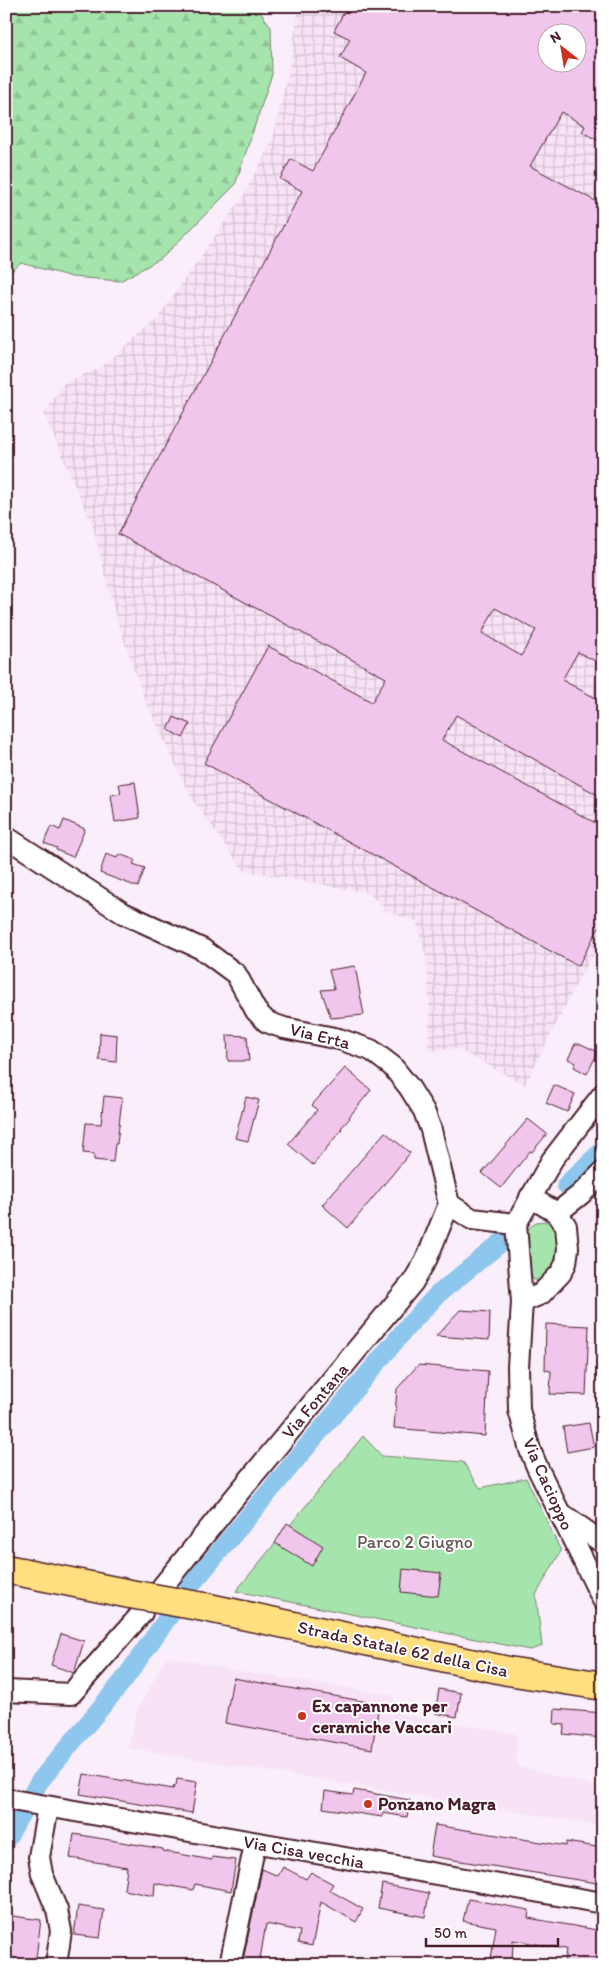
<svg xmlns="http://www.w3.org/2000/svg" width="609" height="1971" viewBox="0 0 609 1971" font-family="Itim,sans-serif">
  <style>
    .built { fill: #f7e2f6 }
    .industrial { fill: url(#industrial-grid); fill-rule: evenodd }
    .forest { fill: url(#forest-firs); stroke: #78826c }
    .park { fill: #a5e5ad; stroke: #78826c }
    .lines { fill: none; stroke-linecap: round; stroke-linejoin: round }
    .canal { stroke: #8ec7ed; stroke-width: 19 }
    .building { fill: #f0c6ed; stroke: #4a1f2b; fill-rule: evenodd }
    .minor-casing { stroke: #4a1f2b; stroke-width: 24 }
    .primary-casing { stroke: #4a1f2b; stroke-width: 31 }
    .minor { stroke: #fff; stroke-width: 20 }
    .primary { stroke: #ffdf80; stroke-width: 28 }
    .primary-bridge-casing { stroke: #4a1f2b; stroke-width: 31; stroke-linecap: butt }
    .primary-bridge { stroke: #ffdf80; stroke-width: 28 }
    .poi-dot { fill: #c8321e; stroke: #fff; stroke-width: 2 }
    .labels { text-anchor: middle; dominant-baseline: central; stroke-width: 4; stroke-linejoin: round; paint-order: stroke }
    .street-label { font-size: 18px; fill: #4a1f2b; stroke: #fff }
    .park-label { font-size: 18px; fill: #655a52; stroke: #fff }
    .poi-label { font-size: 18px; font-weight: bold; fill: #4a1f2b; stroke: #fff; text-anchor: start }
  </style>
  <defs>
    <pattern id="industrial-grid" width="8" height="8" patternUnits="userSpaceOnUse" patternTransform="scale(1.25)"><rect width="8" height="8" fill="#f7e2f6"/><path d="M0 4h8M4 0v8" fill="none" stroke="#d5c1d3"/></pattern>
    <pattern id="forest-firs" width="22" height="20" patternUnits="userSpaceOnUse" patternTransform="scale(1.25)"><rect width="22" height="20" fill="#a5e5ad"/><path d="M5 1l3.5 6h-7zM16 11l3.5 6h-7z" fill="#90c495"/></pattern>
  </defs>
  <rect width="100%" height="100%" fill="#faeefa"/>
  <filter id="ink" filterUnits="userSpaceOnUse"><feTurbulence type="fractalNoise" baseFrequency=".02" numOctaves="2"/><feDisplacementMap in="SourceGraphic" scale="10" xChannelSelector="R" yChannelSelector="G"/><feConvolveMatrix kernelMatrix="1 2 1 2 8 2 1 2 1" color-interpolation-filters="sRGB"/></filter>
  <g filter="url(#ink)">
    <path class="built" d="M167,1656L230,1670L392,1695L399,1714L517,1734V1761L519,1767L603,1788V1826L128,1748L137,1711Z"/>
    <path class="industrial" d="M299,6H603V938L581,975L525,1085L458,1049L428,1051L430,1013L426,957L416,921L386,911L369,893L243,870L190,796L143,695L116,618L93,527L44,414L64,383L102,367L157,319L244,195L273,139L291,59ZM546,32H576V62H546Z"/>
    <path class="forest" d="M6,6H256L271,27L272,74L235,185L162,258L120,281L72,277L21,263L6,276Z"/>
    <path class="park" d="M545,1221C561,1230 560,1242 562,1259L541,1280H534L528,1272L527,1230L536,1222Z
      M363,1436L382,1456L463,1462L480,1488L526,1478L561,1551L536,1595L542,1646L530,1650L236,1591Z"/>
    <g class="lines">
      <path class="canal" d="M566,1185L603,1150
        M6,1840L39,1782L123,1681L191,1585L408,1326L438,1294L503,1241"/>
    </g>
    <path class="building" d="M347,6H603V143L582,132L585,126L561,112L530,166L603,205V655L599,663L578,652L562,680L603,702V798L456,715L442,740L603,827V920L578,966L204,763L268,646L372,702L386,678L118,534L302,191L280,179L291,159L313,171L366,73L340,58L350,39L334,31ZM546,32H576V62H546ZM495,608L536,630L521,656L482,633Z
      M174,717L190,724L183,738L168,730Z
      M135,782L140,818L115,822L111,795L121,793L119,784Z
      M64,820L85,829L73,857L56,850L57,848L44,843L51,826L60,830Z
      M106,854L117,858L119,854L135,860L133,864L145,868L138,887L100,873Z
      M355,966L364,1015L331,1018L321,990L334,989L329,970Z
      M100,1033L117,1035L116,1062L99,1060Z
      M227,1035L247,1036L249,1061H228Z
      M575,1044H581L598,1052L587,1074L574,1067L576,1063L568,1059Z
      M345,1068L371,1090L349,1117L350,1118L341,1128L342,1129L313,1165L288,1144L317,1110L312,1105Z
      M554,1085L575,1094L567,1112L546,1103Z
      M104,1096L122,1098L117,1144H115L113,1162L94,1160V1154L83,1153L86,1123L101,1124Z
      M246,1097L259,1100L248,1141L235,1138Z
      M528,1119L547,1134L532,1152L530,1151L501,1188L482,1173Z
      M385,1132L410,1153L348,1228L322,1205Z
      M460,1310L490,1312L489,1340L436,1336Z
      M546,1324L589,1326L586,1395L550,1394L551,1371L545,1370Z
      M418,1365L488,1371L485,1436L394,1428L397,1389Z
      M589,1423L594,1447L567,1452L563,1427Z
      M287,1523L323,1546L312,1566L275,1543Z
      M403,1569L441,1573L438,1596L401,1592Z
      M61,1634L84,1641L74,1673L51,1665Z
      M233,1678L379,1704L372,1749L225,1723Z
      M439,1689L461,1693L457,1717L435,1713Z
      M555,1709L603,1713L602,1738L563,1734L565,1725L554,1724Z
      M84,1774L173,1789L174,1786H176L177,1779L197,1782L192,1813L80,1794Z
      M354,1790L410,1800L407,1817L383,1813L382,1817L323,1808L325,1791L353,1795Z
      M435,1825L566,1846V1842L603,1848V1884L430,1856Z
      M74,1834L163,1849V1851L212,1860V1857L236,1860L231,1891L195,1884L193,1890L155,1883L154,1896L124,1890L127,1867L70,1858Z
      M283,1867L306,1879L311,1872L333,1884L329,1890L363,1909L356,1922L321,1902L312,1946L298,1943L300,1931L266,1924L259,1965H242L262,1869L278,1876Z
      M382,1884L429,1893L425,1917L378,1908Z
      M468,1899L529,1910L528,1918L603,1931L599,1965H564L566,1949L513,1940L512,1965H490L496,1927L463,1921Z
      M78,1906L104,1910L100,1938L74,1935Z
      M6,1915L41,1920L35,1965L6,1961Z"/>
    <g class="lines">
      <g class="minor-casing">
        <path id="minor" d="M6,837L123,913L202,949L236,974L256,1011L267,1022L284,1028L339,1039L371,1050L392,1066L409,1087L424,1111L431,1130L449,1204L472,1219L516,1224L522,1302L518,1367L519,1410L530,1450L538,1469L603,1600
          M557,1213L581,1194L603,1172
          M516,1224L552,1160L603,1094
          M522,1302L541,1294L561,1273L566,1263L568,1248L566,1226L557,1213L530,1197
          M559,1512L603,1543
          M162,1587L235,1497L413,1282L427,1258L449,1204
          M6,1691L71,1694L142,1613
          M6,1799L603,1903
          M48,1807L39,1857L42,1874L57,1910L61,1931L56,1965
          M230,1965L255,1844"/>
      </g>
      <g class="primary-casing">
        <path id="primary" d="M6,1569L130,1594
          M204,1607L508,1671L603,1686"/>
      </g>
      <use href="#minor" class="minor"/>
      <use href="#primary" class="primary"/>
      <g class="primary-bridge-casing">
        <path id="primary-bridge" d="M130,1594L204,1607"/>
      </g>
      <use href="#primary-bridge" class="primary-bridge"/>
    </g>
  </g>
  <g class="poi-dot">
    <circle cx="302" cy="1716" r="5"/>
    <circle cx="368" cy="1804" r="5"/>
  </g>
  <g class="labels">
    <g class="street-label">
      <text transform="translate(320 1036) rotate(14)">Via Erta</text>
      <text transform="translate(315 1401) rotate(-50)">Via Fontana</text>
      <text transform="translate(548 1484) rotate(66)">Via Cacioppo</text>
      <text transform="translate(403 1649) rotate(12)">Strada Statale 62 della Cisa</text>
      <text transform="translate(304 1852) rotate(10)">Via Cisa vecchia</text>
    </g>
    <g class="park-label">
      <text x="415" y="1542">Parco 2 Giugno</text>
    </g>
    <g class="poi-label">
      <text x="312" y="1706">Ex capannone per<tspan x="312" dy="21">ceramiche Vaccari</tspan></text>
      <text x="378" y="1804">Ponzano Magra</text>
    </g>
  </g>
  <rect width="609" height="1971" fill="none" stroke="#fff" stroke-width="25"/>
  <rect x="12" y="12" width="584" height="1946" fill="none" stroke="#4a1f2b" stroke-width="2" filter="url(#ink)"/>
  <g transform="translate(562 48) rotate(329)"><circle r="24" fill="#ffffff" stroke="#b7a5aa"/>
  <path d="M0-4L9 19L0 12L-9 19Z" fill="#c8321e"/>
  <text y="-8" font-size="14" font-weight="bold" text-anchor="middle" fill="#4a1f2b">N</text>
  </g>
  <path d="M426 1938v8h132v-8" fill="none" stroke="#4a1f2b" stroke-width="2.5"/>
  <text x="434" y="1938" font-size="15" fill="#4a1f2b" stroke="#ffffff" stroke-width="4" paint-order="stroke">50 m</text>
</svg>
